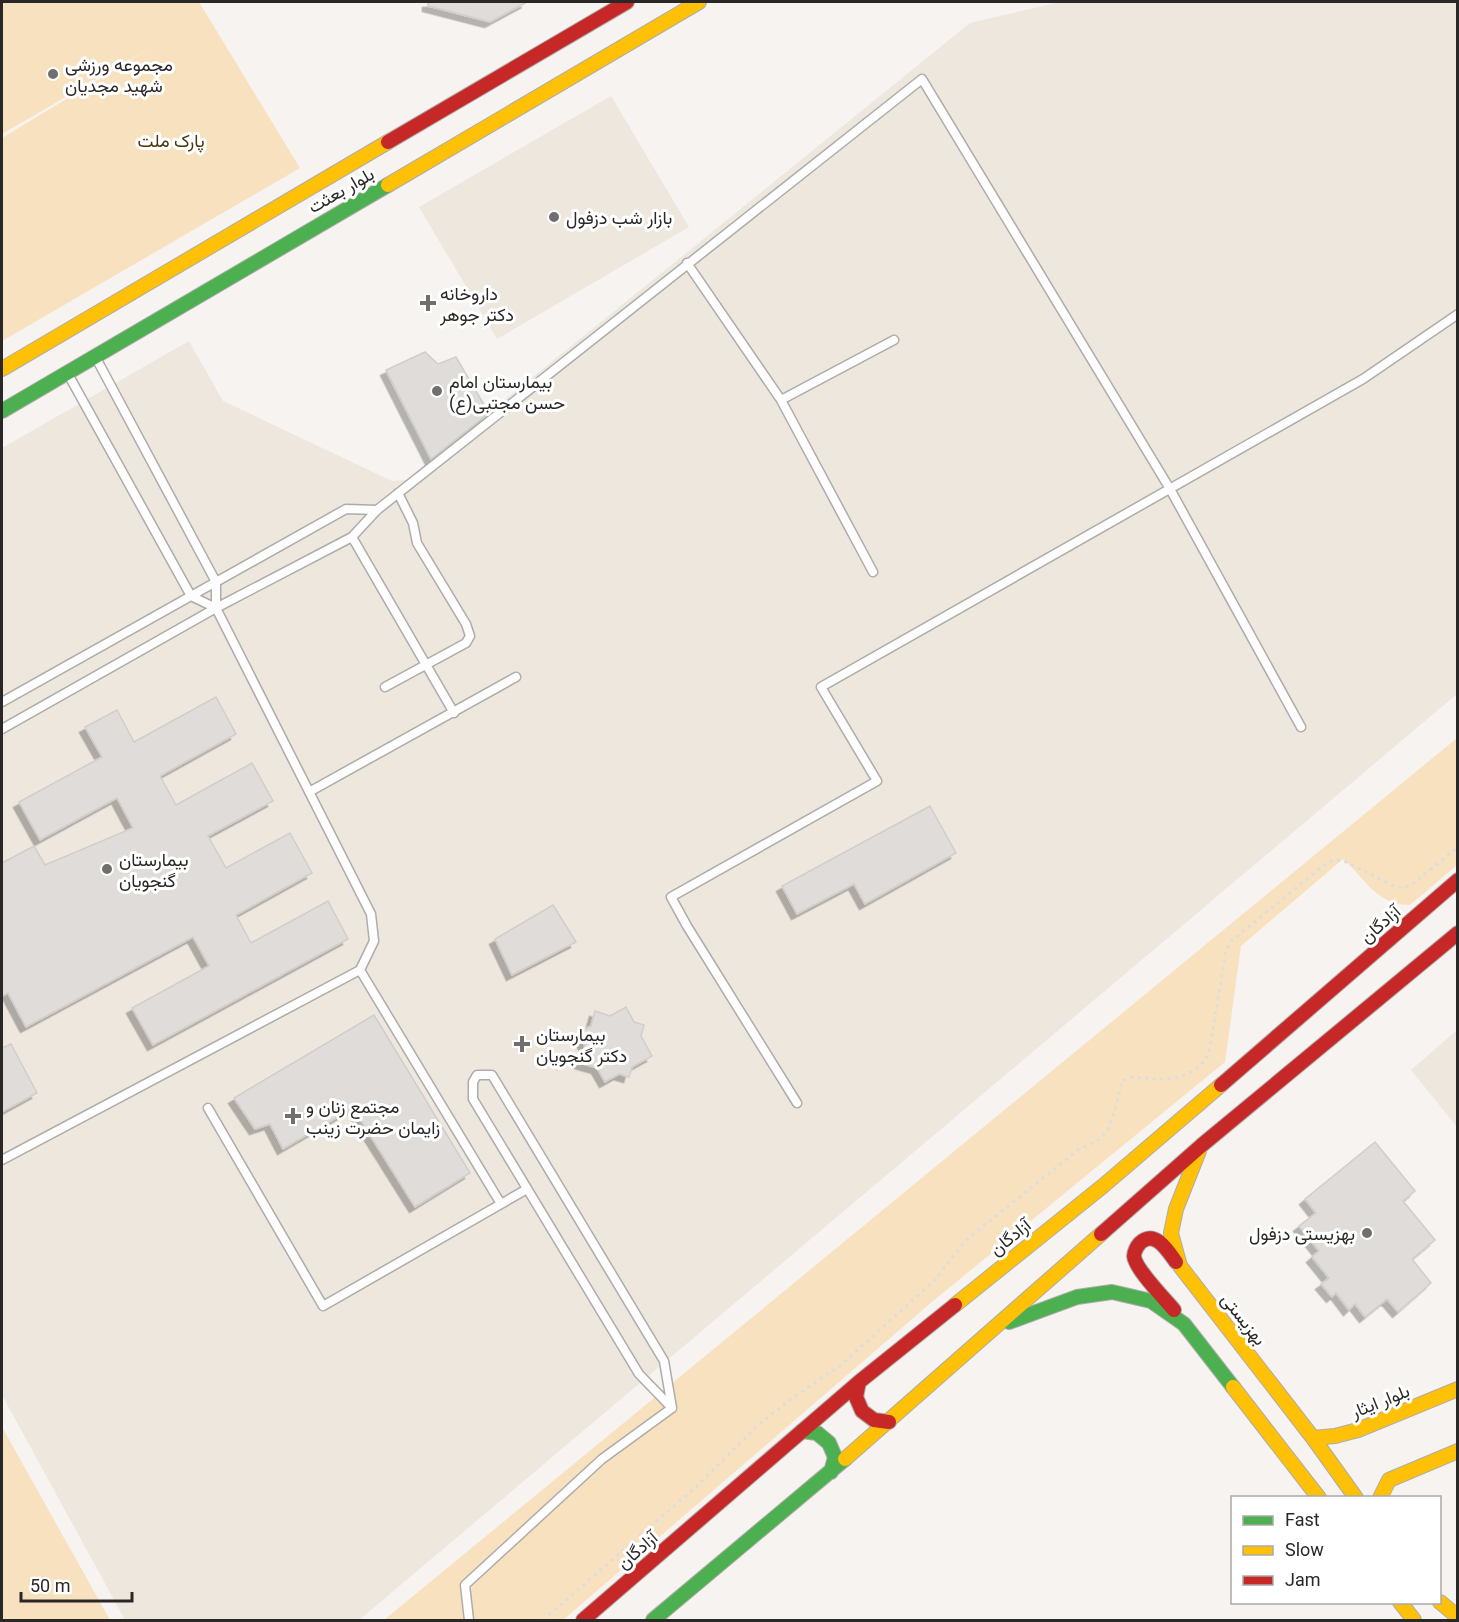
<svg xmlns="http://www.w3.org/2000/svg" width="1459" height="1622" viewBox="0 0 1459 1622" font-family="Roboto,Vazirmatn,sans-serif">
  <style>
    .built { fill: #ede7de }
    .green { fill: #f8e1be }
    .building { fill: #dfdcda; stroke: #d0cecb; stroke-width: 1.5; filter: url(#shadow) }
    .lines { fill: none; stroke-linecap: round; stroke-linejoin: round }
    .lane-casing { stroke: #aeaca9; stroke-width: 11 }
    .fast-casing { stroke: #aeaca9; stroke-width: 16 }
    .slow-casing { stroke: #aeaca9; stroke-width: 16 }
    .jam-casing { stroke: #aeaca9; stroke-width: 16 }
    .path { stroke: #dddddc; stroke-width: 3; stroke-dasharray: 3 4.5; stroke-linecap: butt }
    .lane { stroke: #fefdfd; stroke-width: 8 }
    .fast { stroke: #4caf50; stroke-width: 14 }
    .slow { stroke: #ffc107; stroke-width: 14 }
    .jam { stroke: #c62828; stroke-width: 14 }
    .poi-dot { fill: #716f6d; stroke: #fff; stroke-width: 2 }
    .labels { text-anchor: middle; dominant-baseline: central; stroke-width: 6; stroke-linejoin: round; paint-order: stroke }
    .poi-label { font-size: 18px; fill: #2a2826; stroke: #fff; text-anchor: start }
    .park-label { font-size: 18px; fill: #4b350d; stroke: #fff }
    .street-label { font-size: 18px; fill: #2a2826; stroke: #fff }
  </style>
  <defs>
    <filter id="shadow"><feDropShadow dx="-5.5" dy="5.5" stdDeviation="0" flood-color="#0004"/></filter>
  </defs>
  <rect width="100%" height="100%" fill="#f6f3f0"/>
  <path class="built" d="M1059,2H1457V694L359,1620H125L2,1395V448L189,341L223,401L392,481L406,480L970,23Z
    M611,96L689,227L497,339L419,207Z
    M1457,1030V1127L1411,1070Z"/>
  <path class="green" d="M2,2H199L300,168L2,341V138L157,44L2,134Z
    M1457,738V865L1410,905C1375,904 1366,879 1343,859L1241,946L1225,1062L933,1301L563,1620H384Z
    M2,1427L110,1620H2Z"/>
  <path class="building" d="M428,2H527L490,22L428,6Z
    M425,352L438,364L456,357L489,413L431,459L386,370Z
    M216,697L236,734L160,776L176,805L252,763L273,801L208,836L226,868L290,833L312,873L236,915L251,943L328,901L348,939L153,1045L132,1008L209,966L193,937L26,1027L8,993L2,996V863L34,846L45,865L133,828L117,798L40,840L19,802L102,757L85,727L117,710L134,742Z
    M930,806L956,853L865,904L854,884L797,914L782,886Z
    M553,905L576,942L512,975L495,939Z
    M626,1007L634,1022L644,1025L641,1036L652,1056L632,1067L629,1077L619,1074L605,1082L597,1068L580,1063L585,1046L578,1033L591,1026L595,1011L610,1016Z
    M374,1015L470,1173L415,1207L353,1108L283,1149L270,1124L255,1129L234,1098Z
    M11,1044L37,1093L2,1112V1048Z
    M1375,1142L1415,1191L1403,1201L1435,1240L1412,1259L1431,1283L1398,1312L1387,1299L1365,1317L1355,1304L1349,1310L1336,1293L1332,1297L1321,1284L1329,1278L1312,1257L1319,1251L1299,1226L1316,1213L1305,1199Z"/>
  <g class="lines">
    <g class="lane-casing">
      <path id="lane" d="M687,263L781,400L873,572
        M68,374L191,596L216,608
        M781,400L894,340
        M352,537L454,713
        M385,687L466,643L470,636L466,624L417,543L413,523L398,493
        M2,702L346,509L377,510
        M2,729L216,608L352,537L377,510L922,79L1170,489L1301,727
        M309,792L516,677
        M360,970L501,1204L527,1189
        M477,1075H492L664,1361L672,1408L639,1374L473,1099V1082Z
        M797,1103L687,926L671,897L877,781L821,687L1363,379L1458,314
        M208,1108L323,1306L501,1204
        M2,1160L360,970L374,941L371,914L216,608V582L96,358
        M469,1620L465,1585L602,1459L672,1408"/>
    </g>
    <g class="fast-casing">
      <path id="fast" d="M2,411L388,185
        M1009,1322L1077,1297L1112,1292L1151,1301L1184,1324L1233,1387
        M802,1431L817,1433L829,1443L835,1457L831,1472
        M653,1620L845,1459"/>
    </g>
    <g class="slow-casing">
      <path id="slow" d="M388,185L699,2
        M2,369L388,142
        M1199,1151L1176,1209L1171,1233L1180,1266L1313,1438L1356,1498
        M955,1305L1103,1186L1221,1085
        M1233,1387L1319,1498
        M1313,1438L1335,1436L1358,1430L1458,1389
        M845,1459L1101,1234
        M1380,1498L1389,1480L1458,1451
        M1400,1602L1414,1620
        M1440,1602L1458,1617"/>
    </g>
    <g class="jam-casing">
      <path id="jam" d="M388,142L627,2
        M1221,1085L1458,880
        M1101,1234L1202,1145L1458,933
        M1174,1310C1165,1299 1135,1269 1134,1256C1134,1252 1137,1246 1140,1243C1155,1229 1168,1251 1176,1262
        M859,1382L856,1397L862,1411L874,1420L889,1422
        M583,1620L859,1382L955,1305"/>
    </g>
    <path class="path" d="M543,1620L696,1487L758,1425L791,1399L841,1365L935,1280L966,1240L1078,1150L1100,1139L1108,1129L1117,1103L1122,1082L1127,1078C1140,1076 1153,1080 1166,1079C1184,1078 1200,1070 1209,1053L1226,950L1231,941L1323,866L1333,860L1344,861L1394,886L1403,888L1414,883L1458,847"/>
    <use href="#lane" class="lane"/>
    <use href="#fast" class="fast"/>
    <use href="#slow" class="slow"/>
    <use href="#jam" class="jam"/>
  </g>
  <g class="poi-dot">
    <circle cx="53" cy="74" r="6"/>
    <circle cx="554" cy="217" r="6"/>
    <path d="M425 294h6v6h6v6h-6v6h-6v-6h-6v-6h6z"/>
    <circle cx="437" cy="391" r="6"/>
    <circle cx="107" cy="869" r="6"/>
    <path d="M519 1035h6v6h6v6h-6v6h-6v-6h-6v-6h6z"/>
    <path d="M290 1107h6v6h6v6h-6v6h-6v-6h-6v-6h6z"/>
    <circle cx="1367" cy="1233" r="6"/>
  </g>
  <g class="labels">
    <g class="poi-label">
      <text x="65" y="64">مجموعه ورزشی<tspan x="65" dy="21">شهید مجدیان</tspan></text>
      <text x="566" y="217">بازار شب دزفول</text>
      <text x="440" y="293">داروخانه<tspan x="440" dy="21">دکتر جوهر</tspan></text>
      <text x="449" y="381">بیمارستان امام<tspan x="449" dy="21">حسن مجتبی(ع)</tspan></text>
      <text x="119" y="859">بیمارستان<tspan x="119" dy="21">گنجویان</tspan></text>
      <text x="536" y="1034">بیمارستان<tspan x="536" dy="21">دکتر گنجویان</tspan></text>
      <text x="306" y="1106">مجتمع زنان و<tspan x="306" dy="21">زایمان حضرت زینب</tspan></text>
      <text x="1355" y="1233" text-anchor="end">بهزیستی دزفول</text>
    </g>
    <g class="park-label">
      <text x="171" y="140">پارک ملت</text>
    </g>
    <g class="street-label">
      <text transform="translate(341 190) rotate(-30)">بلوار بعثت</text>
      <text transform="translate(1380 924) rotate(-41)">آزادگان</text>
      <text transform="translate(1010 1237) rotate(-39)">آزادگان</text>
      <text transform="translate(1244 1319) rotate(52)">بهزیستی</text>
      <text transform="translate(1380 1401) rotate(-22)">بلوار ایثار</text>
      <text transform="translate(637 1550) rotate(-41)">آزادگان</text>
    </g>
  </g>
  <rect width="1459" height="1622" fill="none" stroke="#2a2826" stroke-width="6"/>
  <rect x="1231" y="1496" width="210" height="108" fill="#ffffff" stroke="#aaa9a8" stroke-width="1.5"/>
  <rect x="1243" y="1516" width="30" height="9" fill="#4caf50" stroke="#aaa9a8" stroke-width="1.5"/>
  <text x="1285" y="1526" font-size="18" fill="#2a2826">Fast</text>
  <rect x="1243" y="1546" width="30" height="9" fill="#ffc107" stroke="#aaa9a8" stroke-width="1.5"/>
  <text x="1285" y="1556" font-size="18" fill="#2a2826">Slow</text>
  <rect x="1243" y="1576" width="30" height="9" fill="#c62828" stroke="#aaa9a8" stroke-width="1.5"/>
  <text x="1285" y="1586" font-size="18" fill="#2a2826">Jam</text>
  <path d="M21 1592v9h111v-9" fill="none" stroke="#2a2826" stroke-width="3"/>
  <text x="30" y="1592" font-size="18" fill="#2a2826" stroke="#ffffff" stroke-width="4.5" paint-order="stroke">50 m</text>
</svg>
